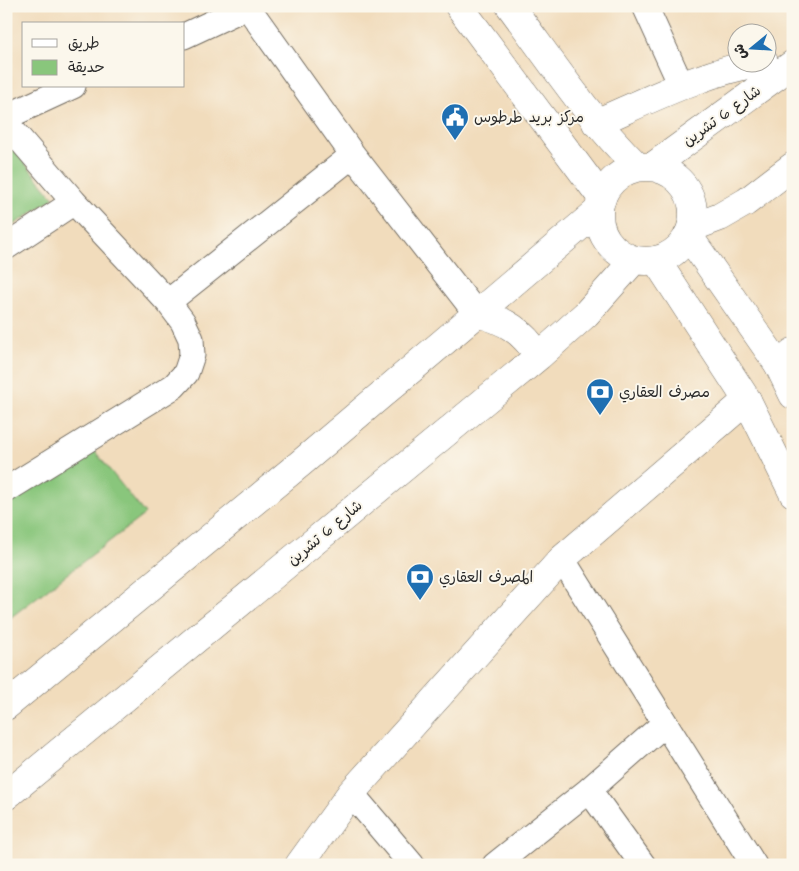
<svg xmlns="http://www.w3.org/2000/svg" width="799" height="871" viewBox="0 0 799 871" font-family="'Architects Daughter','Playpen Sans Arabic',sans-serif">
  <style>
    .green { fill: #89c67c; stroke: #5a7854 }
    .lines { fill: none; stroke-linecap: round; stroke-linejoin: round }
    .minor-casing { stroke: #70695e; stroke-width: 27 }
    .tertiary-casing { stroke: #70695e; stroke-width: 29 }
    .secondary-casing { stroke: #70695e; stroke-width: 29 }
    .primary-casing { stroke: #70695e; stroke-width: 29 }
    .minor { stroke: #fff; stroke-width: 25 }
    .tertiary { stroke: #fff; stroke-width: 28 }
    .secondary { stroke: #fff; stroke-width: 28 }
    .primary { stroke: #fff; stroke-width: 28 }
    .labels { text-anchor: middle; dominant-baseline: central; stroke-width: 4; stroke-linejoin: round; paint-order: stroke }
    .street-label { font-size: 15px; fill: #2b2b2b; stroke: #fbf7ec }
    .poi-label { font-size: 15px; fill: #2b2b2b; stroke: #fbf7ec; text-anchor: start }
  </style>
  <rect width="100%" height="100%" fill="#fbf7ec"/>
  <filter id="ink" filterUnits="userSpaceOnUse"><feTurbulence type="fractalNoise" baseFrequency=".02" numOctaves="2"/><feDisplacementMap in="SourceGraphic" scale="10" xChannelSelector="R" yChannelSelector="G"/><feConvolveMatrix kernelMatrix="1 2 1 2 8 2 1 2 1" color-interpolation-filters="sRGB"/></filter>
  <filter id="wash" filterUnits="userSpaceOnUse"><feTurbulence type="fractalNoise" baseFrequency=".0096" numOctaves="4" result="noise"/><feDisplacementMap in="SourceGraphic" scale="20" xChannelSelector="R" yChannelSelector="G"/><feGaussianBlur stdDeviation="1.12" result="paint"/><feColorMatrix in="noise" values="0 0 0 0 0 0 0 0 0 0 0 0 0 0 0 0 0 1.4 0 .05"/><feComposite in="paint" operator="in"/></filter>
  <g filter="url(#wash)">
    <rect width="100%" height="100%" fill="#f1dcbc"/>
    <path class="green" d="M6,141L54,198L6,230Z
      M89,444L145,514L6,621V499Z"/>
  </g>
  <g filter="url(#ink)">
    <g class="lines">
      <g class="minor-casing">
        <path id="minor" d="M247,6L353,155L476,313
          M645,6L681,85
          M184,36L248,6
          M6,117L73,86
          M6,123L74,202L168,302L183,322L191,339L192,355L186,373L174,386L6,490
          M6,247L74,202
          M168,302L353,155
          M562,559L754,865
          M589,790L643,865
          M351,793L412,865
          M495,865L589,790L664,724"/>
      </g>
      <g class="tertiary-casing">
        <path id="tertiary" d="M778,364L793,352
          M299,865L351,793L562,559L747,400"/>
      </g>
      <g class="secondary-casing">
        <path id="secondary" d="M459,6L602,198
          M510,6C551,61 589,119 638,167
          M688,235L778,364L793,395
          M656,260L747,400L793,493"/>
      </g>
      <g class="primary-casing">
        <path id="primary" d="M596,123C651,99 705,71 764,62
          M652,167L793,64
          M599 214a47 47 0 1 1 94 0a47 47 0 1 1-94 0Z
          M691,228L720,217L746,202L793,166
          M476,313C506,320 522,331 539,356
          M6,706L301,463L599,210
          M6,796L539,356L586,314L634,260"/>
      </g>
      <use href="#minor" class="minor"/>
      <use href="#tertiary" class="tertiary"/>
      <use href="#secondary" class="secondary"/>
      <use href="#primary" class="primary"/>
    </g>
  </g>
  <defs>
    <g id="civic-pin" transform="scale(1.4375)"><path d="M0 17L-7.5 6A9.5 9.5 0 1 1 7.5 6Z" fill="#1f6fb2" stroke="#fbf7ec"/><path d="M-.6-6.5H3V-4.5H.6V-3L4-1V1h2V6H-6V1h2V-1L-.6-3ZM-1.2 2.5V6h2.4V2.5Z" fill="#fff"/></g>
    <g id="bank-pin" transform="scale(1.4375)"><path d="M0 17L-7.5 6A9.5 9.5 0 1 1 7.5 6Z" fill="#1f6fb2" stroke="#fbf7ec"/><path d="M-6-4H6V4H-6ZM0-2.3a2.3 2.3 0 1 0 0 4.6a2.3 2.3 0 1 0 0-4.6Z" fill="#fff"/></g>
  </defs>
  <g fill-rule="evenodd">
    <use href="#civic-pin" x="455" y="117"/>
    <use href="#bank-pin" x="600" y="392"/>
    <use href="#bank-pin" x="420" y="577"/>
  </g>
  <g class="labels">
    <g class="street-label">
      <text transform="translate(722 116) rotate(-36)">شارع 6 تشرين</text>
      <text transform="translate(325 533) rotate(-40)">شارع 6 تشرين</text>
    </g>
    <g class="poi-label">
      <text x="474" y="117">مركز بريد طرطوس</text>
      <text x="619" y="392">مصرف العقاري</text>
      <text x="439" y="577">المصرف العقاري</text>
    </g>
  </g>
  <rect width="799" height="871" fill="none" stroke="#fbf7ec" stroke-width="25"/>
  <rect x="22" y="22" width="162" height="65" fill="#fbf7ec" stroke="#a8a59f"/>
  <rect x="32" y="39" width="25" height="8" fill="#ffffff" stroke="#a8a59f"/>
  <text x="68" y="48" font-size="15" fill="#2b2b2b">طريق</text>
  <rect x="32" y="60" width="25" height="15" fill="#89c67c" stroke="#a8a59f"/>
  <text x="68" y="72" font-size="15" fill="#2b2b2b">حديقة</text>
  <g transform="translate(752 48) rotate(252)"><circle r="24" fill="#fbf7ec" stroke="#a8a59f"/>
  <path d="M0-4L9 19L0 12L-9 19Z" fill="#1f6fb2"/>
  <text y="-8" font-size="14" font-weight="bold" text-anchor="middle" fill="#2b2b2b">ش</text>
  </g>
</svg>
